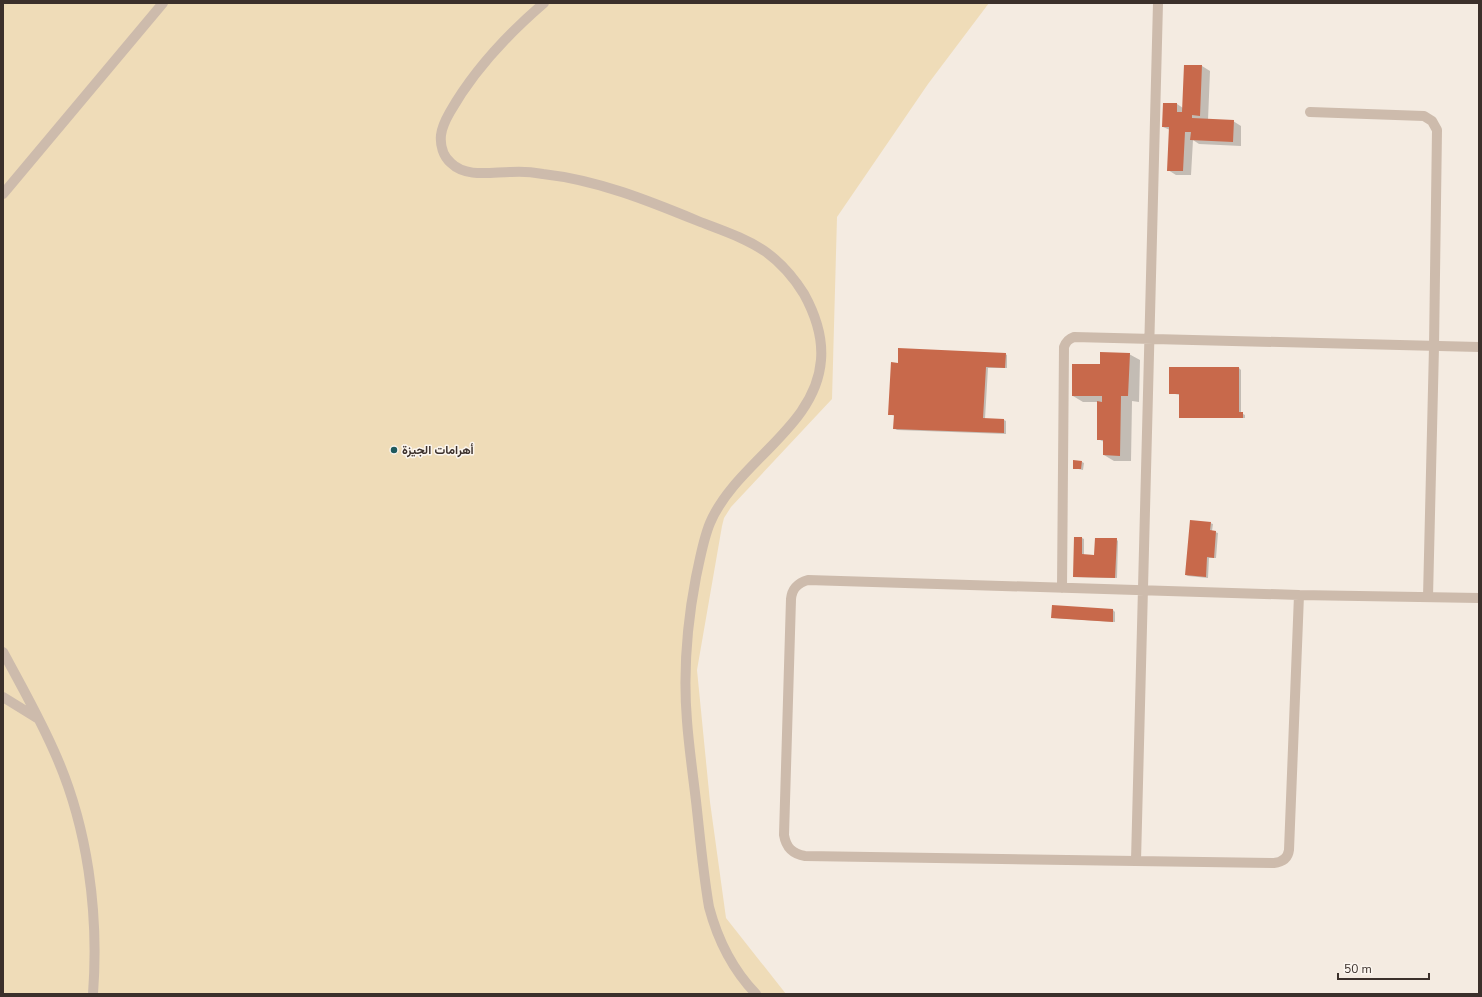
<svg xmlns="http://www.w3.org/2000/svg" width="1482" height="997" viewBox="0 0 1482 997" font-family="'Nunito Sans',Vazirmatn,sans-serif">
  <style>
    .sand { fill: #efdcb8 }
    .shadow { fill: #0003 }
    .building { fill: #c8694b }
    .lines { fill: none; stroke-linecap: round; stroke-linejoin: round }
    .minor { stroke: #cdbbac; stroke-width: 10 }
    .poi-dot { fill: #1f5a5e; stroke: #fbf5ee; stroke-width: 1.5 }
    .labels { text-anchor: middle; dominant-baseline: central; stroke-width: 3; stroke-linejoin: round; paint-order: stroke }
    .poi-label { font-size: 12px; font-weight: bold; fill: #3b302b; stroke: #fbf5ee; text-anchor: start }
  </style>
  <rect width="100%" height="100%" fill="#f4ebe1"/>
  <path class="sand" d="M3,3H989L928,84L837,217L832,399L731,507L724,518L722,526L697,670L710,802L726,918L786,994H3Z"/>
  <path class="shadow" d="M1202,66L1210,71L1208,120L1233,121L1241,126V146L1199,144L1193,140L1191,175H1176L1168,170L1170,130L1163,127L1164,104H1177L1183,108Z
    M1005,354L1007,355V368H988L985,419L1004,420L1006,421V434L897,430L894,428L895,416L889,414L899,364Z
    M1129,354L1140,360L1139,402L1132,401L1131,461H1114L1104,455V442L1098,439V402H1083L1073,396L1101,365Z
    M1170,368H1239L1241,370V413L1245,415V418H1182L1180,417V395L1170,393Z
    M1082,462L1084,463L1083,470L1074,468Z
    M1210,523L1213,524L1212,531L1218,533L1216,558H1209L1208,578L1188,576L1186,575Z
    M1082,538L1084,539V555L1095,556L1116,539L1118,541L1117,578L1076,577L1074,576Z
    M1053,606L1113,610L1115,612V622L1054,618L1052,617Z"/>
  <path class="building" d="M1184,65H1202L1200,116L1192,115V118L1234,120L1233,142L1190,140L1191,132H1185L1183,171H1167L1169,127H1162L1163,103H1177V112H1182Z
    M898,348L1006,353L1005,368L986,367L983,418L1004,419V433L893,429L894,415H888L891,362L898,363Z
    M1100,352L1130,353L1128,396H1121L1120,456L1103,455V440H1097V401L1102,402V396H1072V364H1100Z
    M1169,367H1239V412H1243V418H1179V394H1169Z
    M1073,460L1082,461L1081,469H1073Z
    M1190,520L1211,522L1210,530L1216,531L1214,558L1207,557L1206,577L1185,575Z
    M1074,537H1082V554L1094,555L1095,538H1117L1115,578L1073,577Z
    M1052,605L1113,609V622L1051,618Z"/>
  <g class="lines">
    <path class="minor" d="M544,3C508,34 474,70 450,112C446,119 442,126 441,135C440,145 443,156 451,163C466,178 492,172 511,172C522,171 532,172 543,174C597,180 647,200 698,221C721,230 746,238 766,252C781,263 794,278 804,294C815,314 823,336 821,360C816,428 736,462 710,523C703,540 700,559 696,577C687,624 683,673 687,721C689,748 693,775 696,801C700,837 703,872 709,907C718,941 732,969 756,994
      M1310,112L1424,116L1432,121L1437,130L1434,347L1428,597
      M3,194L163,3
      M1062,588L1064,347C1066,342 1068,339 1074,337L1479,347
      M1299,595L1289,850C1288,858 1283,862 1274,863L805,856C792,854 786,847 784,835L791,599C792,588 798,583 808,580L1299,595L1479,598
      M3,652C21,685 39,717 54,751C88,826 99,913 93,994
      M3,697L37,718
      M1136,861L1158,3"/>
  </g>
  <circle class="poi-dot" cx="394" cy="450" r="4"/>
  <g class="labels">
    <g class="poi-label">
      <text x="402" y="450">أهرامات الجيزة</text>
    </g>
  </g>
  <rect width="1482" height="997" fill="none" stroke="#3b302b" stroke-width="8"/>
  <path d="M1338 973v6h91v-6" fill="none" stroke="#3b302b" stroke-width="2"/>
  <text x="1344" y="973" font-size="12" fill="#3b302b" stroke="#fbf5ee" stroke-width="3" paint-order="stroke">50 m</text>
</svg>
